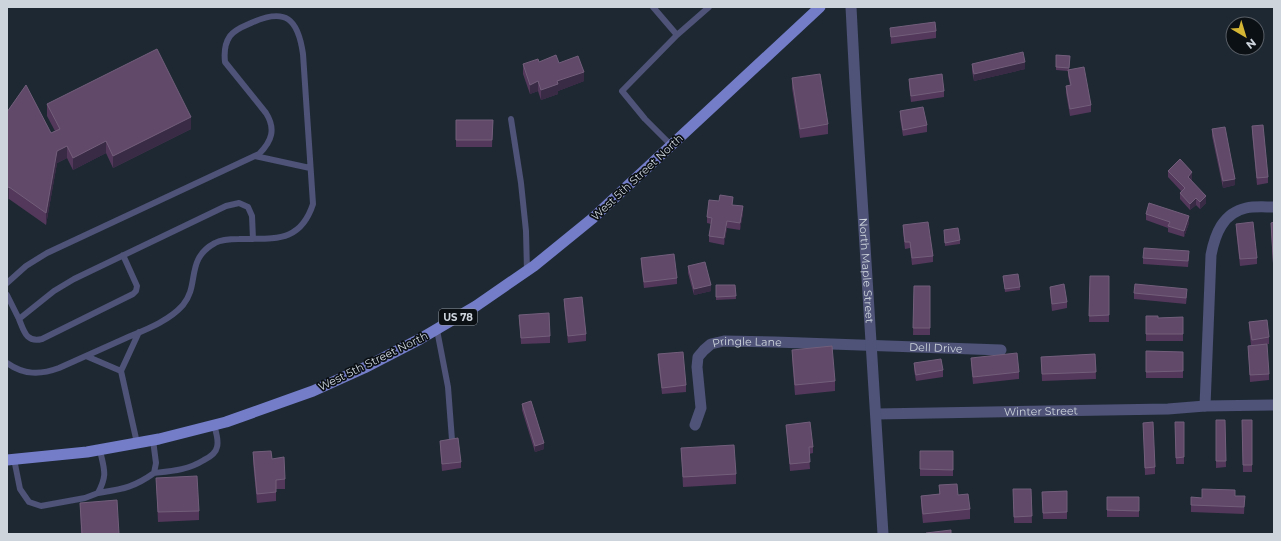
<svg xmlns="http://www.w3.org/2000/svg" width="1281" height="541" viewBox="0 0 1281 541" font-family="Montserrat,sans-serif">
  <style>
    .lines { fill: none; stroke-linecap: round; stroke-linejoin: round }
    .service { stroke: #4e5377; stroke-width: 6 }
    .minor { stroke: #4e5377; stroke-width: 11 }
    .tertiary { stroke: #4e5377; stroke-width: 11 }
    .primary { stroke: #747dc8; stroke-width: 11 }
    .wall { fill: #54385b }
    .shaded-wall { fill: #392a45 }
    .building { fill: #614969; stroke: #725e7b }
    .labels { text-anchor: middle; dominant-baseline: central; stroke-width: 3.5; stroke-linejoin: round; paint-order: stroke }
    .shield { fill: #0b1015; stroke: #9399a0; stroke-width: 1 }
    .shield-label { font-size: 10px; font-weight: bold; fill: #cdd4dc }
    .street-label { font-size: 11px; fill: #cdd4dc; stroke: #0b1015 }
  </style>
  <rect width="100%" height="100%" fill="#1d2833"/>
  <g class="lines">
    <path class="service" d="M653,7L677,35
      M511,119L521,183L526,231L527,271
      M671,145L645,119L622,91L677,35L709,7
      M255,156L310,168
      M123,255L137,286L136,291L133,294L42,339C26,343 24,331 19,319L54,291L74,279L226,206L239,203L248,207L252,216L253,239
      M7,283L26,266L47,253L259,154C272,141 276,129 266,113L225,62C224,53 225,43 230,36C235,29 244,26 251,23C286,7 298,19 303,54L313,204C300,244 273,238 239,239C231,239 222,239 215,243C185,259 200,285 183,305C169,321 145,330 126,338C104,348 81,358 59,368C40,375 24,375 7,363
      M7,295L19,319
      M437,330L448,387L452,440
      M86,356L121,371
      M137,443L121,371L139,332
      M14,459L20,489L29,502L41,506L85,498L98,493C108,474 104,470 100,450
      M154,473C173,471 188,470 204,460C210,457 216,453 217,447C219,440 216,432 214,425
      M98,493C122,489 133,488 154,473L156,463L153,440"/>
    <g class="minor">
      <path d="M1205,406L1211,255C1215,234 1223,213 1246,208C1255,206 1265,207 1274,207"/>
      <path id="s1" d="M876,414L1168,409L1205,406L1274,405"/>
      <path id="s2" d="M695,425L701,408L697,367L698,357L704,350L711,344L724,341L775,342L1001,350"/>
    </g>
    <path class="tertiary" id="s3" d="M851,7L856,102L883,534"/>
    <path class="primary" d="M7,460L87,452L159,439L226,422L313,391L364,368L420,339L476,306L534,266L593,218L820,7"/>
  </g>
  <path class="wall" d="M890,28L936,31V38L891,44Z
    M1056,55L1070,56L1069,70L1091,105V112L1070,116L1066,93V86L1070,85L1068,76V71L1056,70Z
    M539,62L559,63L584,81L558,91V94L541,100L538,91L530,94L523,74V64Z
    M972,64L1025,69L974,81L972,71Z
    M792,78L828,124V134L800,138L792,88Z
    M909,79L944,91V97L911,102L909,86Z
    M47,104L191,129L113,168L106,153L73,170L67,158L57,163L46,225L9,199L7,112L51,133L55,131L47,116Z
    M900,111L927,125V132L903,136L900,118Z
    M456,120H493L492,147H456Z
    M1252,126L1268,177V183L1257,185L1252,133Z
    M1212,129L1235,185L1223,188L1212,136Z
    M1168,171L1192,179L1191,180L1206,203L1200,209L1196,205L1190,210L1180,199V193L1181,191L1168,177Z
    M733,205L743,213L740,230L727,228L724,245L709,242V236L711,224L707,223V217Z
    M1146,214L1189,223L1184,237L1168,232V228L1146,220Z
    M1274,222V279L1271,229V223Z
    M1236,224L1257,258V264L1240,266L1236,230Z
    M903,225L933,256V262L912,265L910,248L905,249L903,232Z
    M944,230L960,240V244L945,246Z
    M1189,257L1188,267L1143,264V258Z
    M641,258L677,278V284L644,288L641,264Z
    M688,266L711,291L694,295L688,273Z
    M1003,276L1020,287V290L1005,292Z
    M1090,276H1109V322H1089Z
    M716,285H735L736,299L716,300Z
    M914,286H930V335H913Z
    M1050,287L1067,302V308L1052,311L1050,293Z
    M1134,293L1187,295L1186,304L1134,299Z
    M564,299L586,334V341L568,343L564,305Z
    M519,315L550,336V343L521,344Z
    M1146,316L1158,318L1183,317V341H1146Z
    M1249,322L1269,337V344H1265L1269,374V380L1250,382L1248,346L1251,345L1249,329Z
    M792,350L835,381V391L795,395L792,359Z
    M1146,351L1183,352V378H1146Z
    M658,354L686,385V392L662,394L658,361Z
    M1095,354L1096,379L1042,381L1041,357Z
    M971,358L1019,372V379L973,384L971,364Z
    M914,363L943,370V377L916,381L914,370Z
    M522,404L544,449L535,452L522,410Z
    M1216,420H1225L1226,467L1216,468Z
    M1242,420H1252V472H1243Z
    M1175,422H1184V464H1176Z
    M1143,423L1155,467V474L1145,475Z
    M786,425L813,447V453L809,454L810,469L790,471Z
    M440,441L461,462V468L442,471L440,448Z
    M681,448L736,474V484L683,487Z
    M920,451H953V476H920Z
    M253,452L272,459L285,479V489H276V501L257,503L253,462Z
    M156,478L199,511V520L158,522Z
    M939,485L958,495L970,509V519L923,523L921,505V496L939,494Z
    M1013,489H1031L1032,523H1014Z
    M1067,491V519H1043L1042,492Z
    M1235,496H1245L1244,514L1191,512V497L1202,498Z
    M1107,497H1139V517H1107Z
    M80,503L119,534H81Z"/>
  <path class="shaded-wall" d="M1025,62V69L974,81V74Z
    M584,72V81L558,91V94L541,100V90L557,81Z
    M538,81V91L530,94V85Z
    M191,117V129L113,168V156Z
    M106,141V153L73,170V158Z
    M67,146V158L57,163L46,225V213L57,151Z
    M1192,172V179L1188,183V177Z
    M1235,179V185L1223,188V181Z
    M9,187V199L7,200V188Z
    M1206,196V203L1200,209V202Z
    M1196,198V205L1190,210V204Z
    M743,206V213L740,230V223Z
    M1189,216V223L1184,237V231Z
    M727,221V228L724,245V238Z
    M711,285V291L694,295V289Z
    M544,443V449L535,452V446Z"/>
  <path class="building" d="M935,22L936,31L891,37L890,28Z
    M157,49L191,117L113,156L106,141L73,158L67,146L57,151L46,213L9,187L7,188V112L26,85L51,133L60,129L47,104Z
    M1023,52L1025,62L974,74L972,64Z
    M556,55L559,63L578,56L584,72L557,81L558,84L541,90L538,81L530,85L523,64L538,59L539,62Z
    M1056,55L1070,56L1069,68L1056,67Z
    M1084,67L1091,105L1070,109L1066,86L1071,85L1068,70Z
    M820,74L828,124L800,129L792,78Z
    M942,74L944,91L911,96L909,79Z
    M923,107L927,125L903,130L900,111Z
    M456,120H493L492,140H456Z
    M1263,125L1268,177L1257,178L1252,126Z
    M1225,127L1235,179L1223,181L1212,129Z
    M1180,159L1192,172L1188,177L1206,196L1200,202L1196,198L1190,204L1180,193L1185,188L1168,171Z
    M720,195L733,197L732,205L743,206L740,223L727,221L724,238L709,236L712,218L707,217L709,200L719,201Z
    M1149,203L1189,216L1184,231L1168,226L1170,222L1146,214Z
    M928,222L933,256L912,258L910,242H905L903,225Z
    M1253,222L1257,258L1240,259L1236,224Z
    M1274,222V272L1271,223Z
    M958,228L960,240L945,243L944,230Z
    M1144,248L1189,251L1188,261L1143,258Z
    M674,254L677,278L644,282L641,258Z
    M705,262L711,285L694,289L688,266Z
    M1018,274L1020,287L1005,289L1003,276Z
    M1090,276H1109V315L1089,316Z
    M1064,284L1067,302L1052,304L1050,287Z
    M1135,284L1187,289L1186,298L1134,293Z
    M716,285H735L736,296L716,297Z
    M914,286H930V328H913Z
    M582,297L586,334L568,336L564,299Z
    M549,313L550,336L521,338L519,315Z
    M1146,316H1158V318L1183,317V334H1146Z
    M1267,320L1269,337L1252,340L1249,322Z
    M1267,344L1269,374L1250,375L1248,346Z
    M832,346L835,381L795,385L792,350Z
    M1146,351L1183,352V371L1146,372Z
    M683,352L686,385L662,388L658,354Z
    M1017,353L1019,372L973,377L971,358Z
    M1095,354L1096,372L1042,374L1041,357Z
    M941,359L943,370L916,375L914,363Z
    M531,401L544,443L535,446L522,404Z
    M1216,420H1225L1226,461H1216Z
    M1242,420H1252V465H1243Z
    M810,422L813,447H809L810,462L790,464L786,425Z
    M1153,422L1155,467L1145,468L1143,423Z
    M1175,422H1184V457L1176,458Z
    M458,438L461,462L442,464L440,441Z
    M734,445L736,474L683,477L681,448Z
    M271,451L272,459L284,457L285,479L276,480V492L257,494L253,452Z
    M920,451H953V470L920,469Z
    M197,476L199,511L158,512L156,478Z
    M957,484L958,495L968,494L970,509L923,514L921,496L940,494L939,485Z
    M1013,489H1031L1032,516L1014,517Z
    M1202,489L1235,490V496H1245L1244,507L1191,505V497L1202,498Z
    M1067,491V512L1043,513L1042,492Z
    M1107,497H1139V511L1107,510Z
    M117,500L119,534H82L80,503Z
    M951,530V534H927L926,533Z"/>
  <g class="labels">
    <rect class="shield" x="439" y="309" width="38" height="16" rx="3"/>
    <g class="shield-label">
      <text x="458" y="317">US 78</text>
    </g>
    <g class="street-label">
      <text transform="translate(637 177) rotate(-43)">West 5th Street North</text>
      <text stroke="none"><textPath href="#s3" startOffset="264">North Maple Street</textPath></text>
      <text stroke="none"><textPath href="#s2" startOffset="124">Pringle Lane</textPath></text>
      <text stroke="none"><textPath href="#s2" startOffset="313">Dell Drive</textPath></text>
      <text transform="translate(373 361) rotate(-26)">West 5th Street North</text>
      <text stroke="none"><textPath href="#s1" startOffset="165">Winter Street</textPath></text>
    </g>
  </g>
  <rect width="1281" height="541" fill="none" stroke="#cdd4dc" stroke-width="16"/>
  <g transform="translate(1245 36) rotate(142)"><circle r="19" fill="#0b1015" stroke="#595e65"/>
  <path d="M0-3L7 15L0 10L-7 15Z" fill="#d5b534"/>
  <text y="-6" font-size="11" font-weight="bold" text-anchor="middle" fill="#cdd4dc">N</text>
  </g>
</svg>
